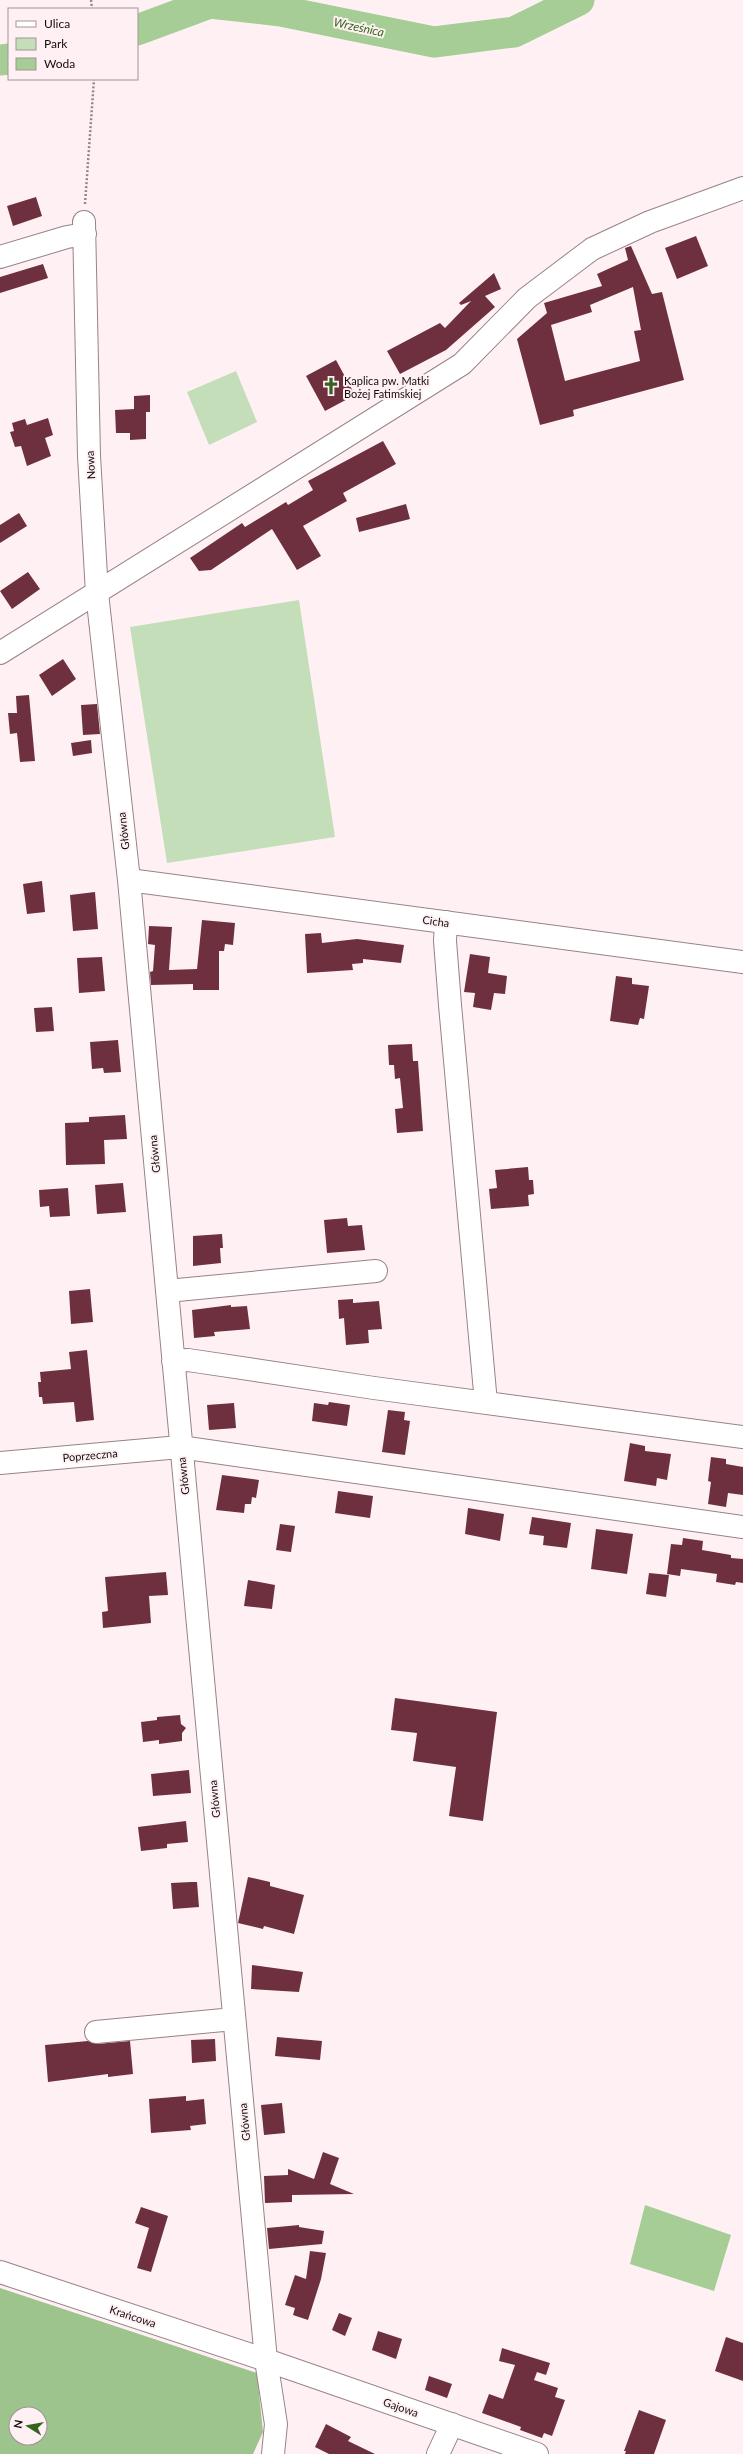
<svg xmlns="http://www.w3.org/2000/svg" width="743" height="2454" viewBox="0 0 743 2454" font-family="Lato,sans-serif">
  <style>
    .green { fill: #c3deb9 }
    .forest { fill: #9cc48c; fill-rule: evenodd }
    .water { fill: #a5cd95 }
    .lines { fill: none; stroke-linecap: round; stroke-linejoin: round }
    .river { stroke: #a5cd95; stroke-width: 31 }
    .building { fill: #6e303f; fill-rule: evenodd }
    .minor-casing { stroke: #978386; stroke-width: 24 }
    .path { stroke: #938889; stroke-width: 2.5; stroke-dasharray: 2 2; stroke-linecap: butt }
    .minor { stroke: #fff; stroke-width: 22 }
    .labels { text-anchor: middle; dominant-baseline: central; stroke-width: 4; stroke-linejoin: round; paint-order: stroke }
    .poi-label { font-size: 11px; fill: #130c0d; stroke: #fff1f3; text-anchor: start }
    .street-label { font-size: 11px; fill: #130c0d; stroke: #fff1f3 }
    .water-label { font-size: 12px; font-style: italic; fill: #34661a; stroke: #fff1f3 }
  </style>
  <rect width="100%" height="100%" fill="#fff1f3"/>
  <path class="green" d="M236,371L257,422L209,445L187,392Z
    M299,600L335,837L167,863L130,627Z"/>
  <path class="forest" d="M0,2288L257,2373L263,2432L253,2454H0ZM16,2414H40V2438H16Z"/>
  <path class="water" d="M645,2205L731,2235L714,2291L630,2264Z"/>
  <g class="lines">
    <path class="river" d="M137,30L210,3L281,11L434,42L514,32L579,0
      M0,60L9,59"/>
  </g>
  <path class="building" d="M36,197L42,216L13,226L7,206Z
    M696,236L708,266L677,279L665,248Z
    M631,246L652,294L662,292L684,380L573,410L574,416L540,425L517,339L547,313L544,303L602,286L597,274L628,260L625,248ZM633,287L641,330L634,331L640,361L565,381L551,325L592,312L590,305Z
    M43,264L48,278L0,293V277Z
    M494,273L501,289L485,296L495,307L446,350L400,374L387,351L440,323L445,328L471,301L461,305L459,303Z
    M336,360L355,395L325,411L306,376Z
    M150,395V412H146V439L130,440V433H116L115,410L134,409V396Z
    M48,418L53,435L45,438L51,456L27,466L21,446L15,447L10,432L14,431L12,423L25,419L27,425Z
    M383,441L396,464L343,493L347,501L303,526L321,556L297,570L272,529L211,570L199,571L190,558L242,523L245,527L286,502L288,505L313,490L308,481Z
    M406,504L410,519L359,532L356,518Z
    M19,513L27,526L0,543V525Z
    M28,572L40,589L12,609L0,591Z
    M63,659L76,679L52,696L39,675Z
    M29,695L35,761L20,762L17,733L10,734L8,713H17L16,696Z
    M97,704L100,734L83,735L81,705Z
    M91,740L92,753L73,756L71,743Z
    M42,881L45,912L27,914L23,884Z
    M95,892L98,929L73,931L70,895Z
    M202,920L235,923L233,945L225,944L224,951H219V990H193V984L151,985L150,972L153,971L155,945L148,944L149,926L172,927L169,970L197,969Z
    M321,933L322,943L357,939L404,945L401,963L363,959V963L352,964L353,970L307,973L305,934Z
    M470,954L490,957L488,973L507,976L505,994L494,993L491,1010L473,1007L475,993L464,992Z
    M102,957L105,991L79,993L77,958Z
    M616,976L632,978V984L649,986L644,1019L640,1018L638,1025L610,1021Z
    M52,1007L54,1031L36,1032L34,1008Z
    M118,1040L121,1072L104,1073L103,1068L92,1069L90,1042Z
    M412,1044L413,1061H418L423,1131L397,1133L395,1109L403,1108L400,1078L395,1079L394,1065H389L388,1045Z
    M125,1115L127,1139L104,1140L105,1164L66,1165L65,1123L89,1122V1117Z
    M528,1167L529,1180H533L534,1194L528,1195L529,1206L491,1209L489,1189L497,1188L495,1170Z
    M123,1183L126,1212L97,1214L95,1185Z
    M68,1188L70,1216L50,1217L49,1206L40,1207L39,1190Z
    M347,1218L348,1226L362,1225L365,1250L327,1253L324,1220Z
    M222,1234L223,1248H220L221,1263L193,1266V1236Z
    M90,1289L93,1322L71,1324L69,1291Z
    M353,1299V1303L379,1301L382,1329L368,1330L369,1343L346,1345L344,1318L339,1319L338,1300Z
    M231,1305V1307L247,1306L250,1329L214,1332L215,1336L194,1338L192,1310Z
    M87,1350L94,1420L76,1422L74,1402L43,1404L42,1397H39L38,1382H41L40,1372L71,1369L69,1352Z
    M329,1402L350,1405L347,1426L312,1421L314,1403L328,1405Z
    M234,1403L236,1428L209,1430L207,1405Z
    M388,1410L405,1412L404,1420L410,1421L405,1455L382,1452Z
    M630,1443L645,1446V1451L671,1454L667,1480L657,1478L656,1486L624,1481Z
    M711,1457L726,1459V1464L743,1467V1495L728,1493L726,1507L708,1504L711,1482L708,1481Z
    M222,1475L259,1480L256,1498L252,1497L251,1504H245L244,1513L216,1510Z
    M338,1491L373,1496L370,1518L335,1513Z
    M468,1508L504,1514L500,1541L465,1534Z
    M532,1517L571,1523L567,1548L543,1545L544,1536L529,1534Z
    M280,1524L295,1526L291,1552L276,1550Z
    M596,1529L633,1534L627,1574L591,1569Z
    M683,1538L703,1541L702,1550L731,1555V1558L743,1559V1583L736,1582L735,1585L716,1582L717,1574L681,1569L680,1576L667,1574L671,1544L682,1545Z
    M166,1572L168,1595L149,1596L151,1623L103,1628L102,1612L108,1611L105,1577Z
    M649,1573L669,1575L666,1597L646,1594Z
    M248,1580L275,1585L272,1609L244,1606Z
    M395,1698L497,1712L483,1821L449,1816L456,1767L413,1761L417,1733L391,1730Z
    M180,1715L181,1724L186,1728L182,1733V1741L159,1744V1740L143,1742L141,1722L157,1720V1717Z
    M189,1770L191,1793L153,1796L151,1774Z
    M186,1821L188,1842L167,1844V1848L141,1851L138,1827Z
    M248,1877L270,1882V1886L304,1895L294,1934L264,1926L263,1929L238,1923Z
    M191,1882H197L199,1907L173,1909L171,1883Z
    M252,1965L303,1972L299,1992L251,1989Z
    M277,2037L322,2041L320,2060L275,2056Z
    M215,2039L216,2061L192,2063L191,2040Z
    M88,2041L97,2044L130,2041L133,2074L108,2077V2074L48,2082L45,2045Z
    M186,2096V2101L204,2099L206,2124L190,2126L191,2130L151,2133L149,2099Z
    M282,2103L285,2133L264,2135L261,2105Z
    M323,2152L339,2158L330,2184L354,2194L292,2195V2202L265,2203L264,2176L288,2175V2169L314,2179Z
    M141,2207L168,2216L151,2272L137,2268L149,2228L135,2223Z
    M299,2225V2227L324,2231L322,2244L269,2249L267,2228Z
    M310,2251L326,2253L321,2279L308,2320L293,2315L295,2308L285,2305L295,2275L306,2279Z
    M339,2313L352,2318L345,2336L332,2330Z
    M378,2331L402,2339L396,2359L372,2350Z
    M726,2337L743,2343V2381L715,2371Z
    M502,2348L550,2363L546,2375L537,2372L534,2380L558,2388L555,2397L565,2400L552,2436L544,2433L542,2438L520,2430L521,2427L482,2413L489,2394L503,2399L515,2365L499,2361Z
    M429,2376L452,2384L447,2398L425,2390Z
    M639,2410L666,2420L654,2454H625L626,2451H624Z
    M326,2424L351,2437L348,2441L375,2454H329L315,2447Z"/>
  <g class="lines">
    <g class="minor-casing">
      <path id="minor" d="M84,222L89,456L97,593L129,880L266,2360L276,2424L273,2454
        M0,257L67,237L85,234
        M0,653L462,364L527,298L592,249L650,222L743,188
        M129,880L743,962
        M446,922L445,941L450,1005L486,1403
        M167,1291L376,1271
        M173,1361L188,1360L374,1388L743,1437
        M0,1463L180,1447L743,1527
        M96,2032L234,2019
        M0,2272L266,2360L537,2454
        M438,2454L452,2424"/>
    </g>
    <path class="path" d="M91,0L92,9
      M85,204L94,79"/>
    <use href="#minor" class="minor"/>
  </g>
  <defs>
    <g id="church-bare" transform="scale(1.38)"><path d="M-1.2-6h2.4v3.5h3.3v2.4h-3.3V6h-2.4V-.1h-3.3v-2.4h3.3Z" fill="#376321" stroke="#fff1f3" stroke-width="2.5" paint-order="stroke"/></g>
  </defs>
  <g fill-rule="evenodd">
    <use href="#church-bare" x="331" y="386"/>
  </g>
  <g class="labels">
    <g class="poi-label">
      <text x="344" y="380">Kaplica pw. Matki<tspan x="344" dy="13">Bożej Fatimskiej</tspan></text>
    </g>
    <g class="street-label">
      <text transform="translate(90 465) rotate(-93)">Nowa</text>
      <text transform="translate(123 831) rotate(-96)">Główna</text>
      <text transform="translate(436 921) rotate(8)">Cicha</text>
      <text transform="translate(154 1154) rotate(-95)">Główna</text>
      <text transform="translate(90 1455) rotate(-5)">Poprzeczna</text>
      <text transform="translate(183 1476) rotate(-96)">Główna</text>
      <text transform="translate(214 1799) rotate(-95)">Główna</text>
      <text transform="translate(244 2122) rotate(-95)">Główna</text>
      <text transform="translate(133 2316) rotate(18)">Krańcowa</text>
      <text transform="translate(401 2407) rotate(19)">Gajowa</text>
    </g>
    <g class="water-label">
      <text transform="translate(359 27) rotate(12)">Wrześnica</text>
    </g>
  </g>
  <rect x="8" y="8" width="130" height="72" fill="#fff1f3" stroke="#a19597"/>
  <rect x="16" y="21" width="20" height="6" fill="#ffffff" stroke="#a19597"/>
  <text x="44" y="28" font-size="12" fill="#130c0d">Ulica</text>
  <rect x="16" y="38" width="20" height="12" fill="#c3deb9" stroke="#a19597"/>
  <text x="44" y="48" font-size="12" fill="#130c0d">Park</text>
  <rect x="16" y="58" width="20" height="12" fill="#a5cd95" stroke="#a19597"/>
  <text x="44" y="68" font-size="12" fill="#130c0d">Woda</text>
  <g transform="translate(28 2426) rotate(281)"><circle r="19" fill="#fff1f3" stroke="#a19597"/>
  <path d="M0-3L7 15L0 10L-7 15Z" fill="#376321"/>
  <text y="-6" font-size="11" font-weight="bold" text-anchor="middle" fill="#130c0d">N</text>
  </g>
</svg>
